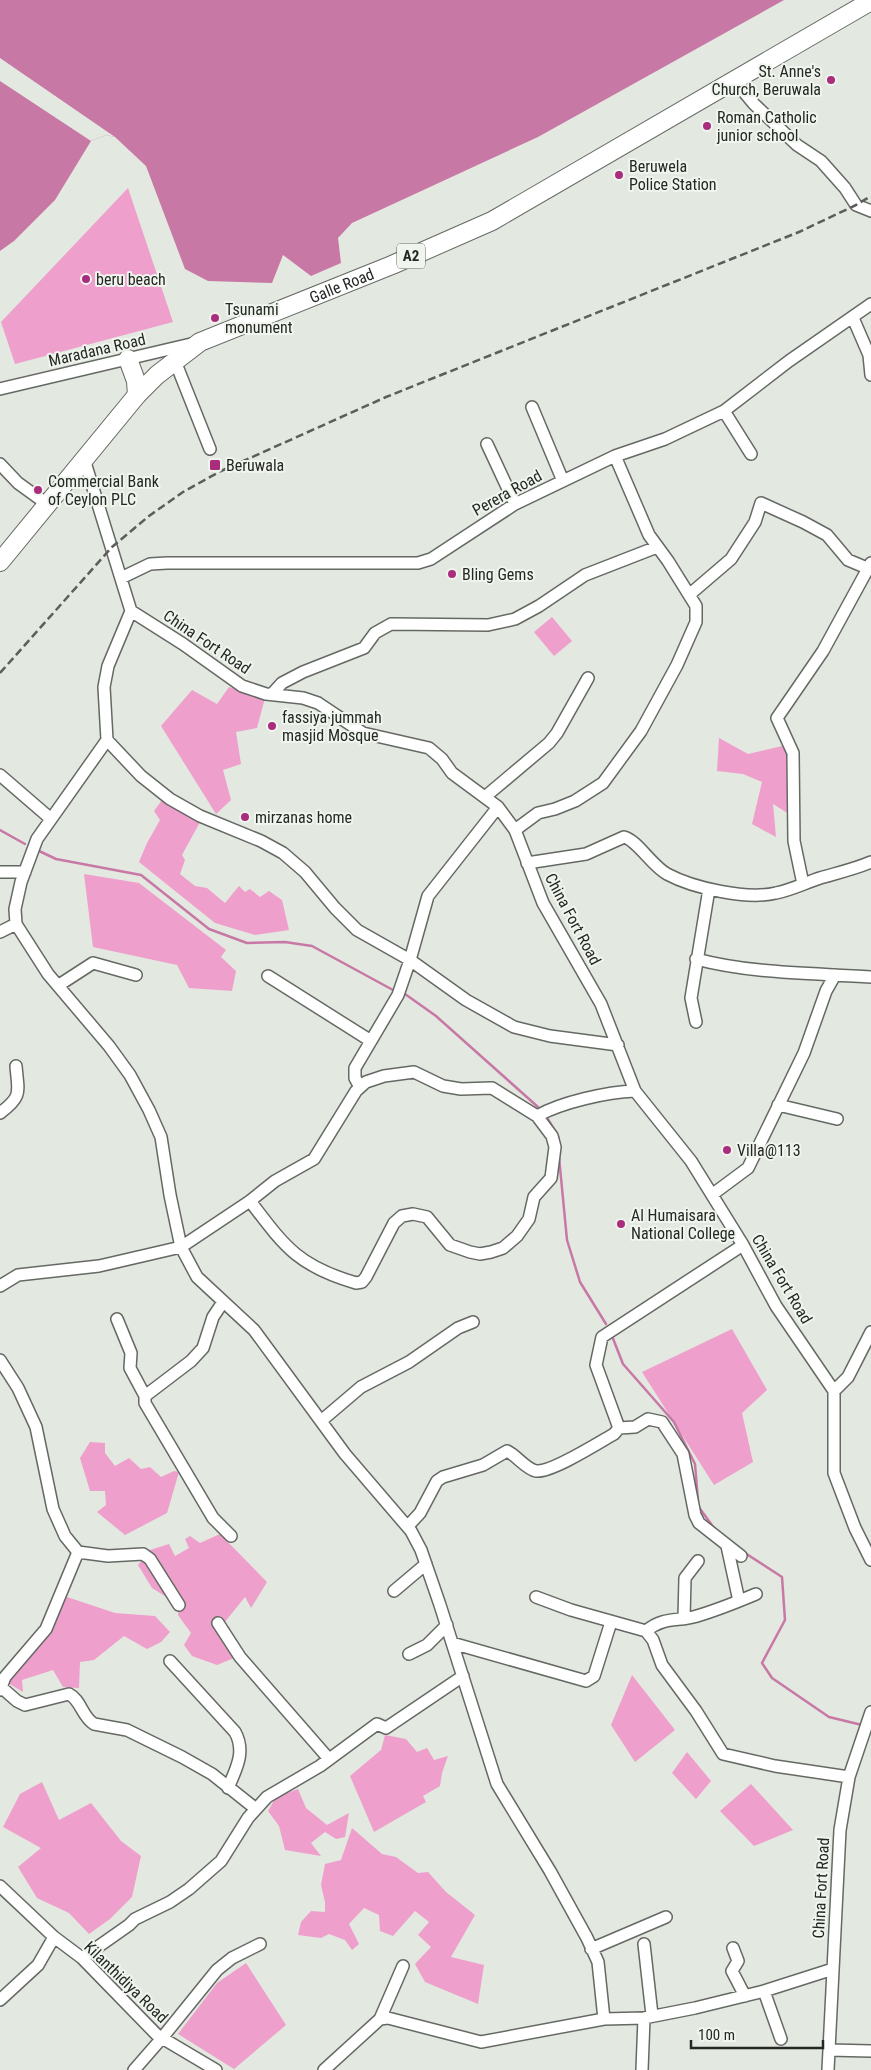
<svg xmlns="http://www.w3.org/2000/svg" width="871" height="2070" viewBox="0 0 871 2070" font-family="'Roboto Condensed',sans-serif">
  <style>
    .green { fill: #ef9fcb }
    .water { fill: #c878a5 }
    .pier { fill: #e3e8e1 }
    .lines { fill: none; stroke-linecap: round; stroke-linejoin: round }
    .stream { stroke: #c878a5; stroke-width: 2.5 }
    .minor-casing { stroke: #656963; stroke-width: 14 }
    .highway-casing { stroke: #656963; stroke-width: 20 }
    .minor { stroke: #fff; stroke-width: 11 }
    .highway { stroke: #fff; stroke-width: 18 }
    .rail { stroke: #5b5e5a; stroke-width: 2.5; stroke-dasharray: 8 4; stroke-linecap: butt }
    .poi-dot { fill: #aa2d7d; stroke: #f0f5ee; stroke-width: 2 }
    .labels { text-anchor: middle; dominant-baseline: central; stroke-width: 4; stroke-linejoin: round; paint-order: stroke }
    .shield { fill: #f0f5ee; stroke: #626561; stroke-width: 1 }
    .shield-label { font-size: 15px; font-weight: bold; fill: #252725 }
    .poi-label { font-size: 16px; fill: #252725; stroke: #f0f5ee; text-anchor: start }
    .street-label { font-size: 16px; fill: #252725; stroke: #f0f5ee }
  </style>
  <rect width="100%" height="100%" fill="#e3e8e1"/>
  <path class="green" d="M128,188L173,322L15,364L1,322Z
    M552,617L572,641L554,656L534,632Z
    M229,687L265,698L257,728L236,732L241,764L223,770L231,800L216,814L161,726L192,690L217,704Z
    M719,738L748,754L782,746L789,758V814L773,804L776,837L752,824L762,782L743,774L717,771Z
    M162,800L200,822L182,855L185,860L180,874L195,886L207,888L225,903L239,886L245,892L250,889L260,897L269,891L282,900L289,930L255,935L215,923L139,862L147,843L160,820L154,811Z
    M84,874L139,883L226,950L221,957L236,971L232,991L189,988L177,965L93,947Z
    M732,1329L767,1390L742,1413L753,1462L714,1485L642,1372Z
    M90,1442L105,1443V1453L115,1466L129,1458L141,1469L150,1467L161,1477L174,1471L179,1472L167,1513L125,1535L97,1512L106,1505L105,1491H90L80,1458Z
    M220,1534L267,1582L251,1608L245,1597L224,1623L230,1628L234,1658L217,1665L192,1656L184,1645L191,1633L178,1615L179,1605L152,1588L138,1565L150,1550L169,1544L175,1556L189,1548L185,1539L190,1536L200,1543Z
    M61,1595L115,1613L155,1616L170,1632L161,1642L147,1649L124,1636L94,1660L80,1662L79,1688L63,1687L53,1670L22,1680L23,1692L8,1683Z
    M632,1675L675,1730L635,1762L611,1725Z
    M385,1735L406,1739L417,1752L427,1748L434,1760L448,1756L442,1773L440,1786L423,1796L426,1802L374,1832L350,1776L381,1750Z
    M687,1752L711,1781L696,1799L672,1773Z
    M42,1782L59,1820L91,1803L121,1841L141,1856L132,1897L110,1919L89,1934L69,1913L37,1898L18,1867L41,1848L3,1827L20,1794Z
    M751,1784L793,1830L754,1846L720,1811Z
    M298,1789L306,1808L327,1825L349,1813L345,1837L336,1839L325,1832L311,1843L321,1856L285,1850L279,1826L268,1811L276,1797Z
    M352,1828L382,1854L396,1857L418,1873L428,1872L446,1892L475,1915L451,1957L484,1965L478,2004L425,1982L415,1964L431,1947L418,1935L429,1922L415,1911L393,1936L380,1931L379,1915L364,1908L349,1924L359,1944L352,1950L345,1940L329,1934L321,1938L298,1935L301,1922L311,1911L325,1912V1902L321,1885L325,1864L341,1860Z
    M246,1963L286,2025L234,2069L178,2034L217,1983Z"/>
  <path class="water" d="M0,0H784L538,137L352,223L338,238L341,263L311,276L283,255L272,283L208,281L185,269L146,166L115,137L106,135L91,141L55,200L14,241L0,251Z"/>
  <path class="pier" d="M0,58L115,137L106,135L91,141L0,81Z"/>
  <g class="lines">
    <path class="stream" d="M0,830L25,844
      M37,850L56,859L141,875L209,929L247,943L285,942L312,946L393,990
      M405,994L436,1016L538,1107
      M546,1116L558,1136L559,1141
      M559,1157L567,1240L580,1282L606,1324
      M612,1336L623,1364L674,1422L695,1464L698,1501
      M698,1506L714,1528
      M745,1553L782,1577L785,1620L762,1663L772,1678L829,1717L862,1725"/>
    <g class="minor-casing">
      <path id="minor" d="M734,80L754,104L797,145L821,161L845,188L856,205L871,211
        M853,318L869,355L871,375
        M175,361L210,449
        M0,389L191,344
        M532,407L563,481
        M724,411L751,454
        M487,444L515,504
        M84,459L131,611L183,644L242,686L266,694L303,698L318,703L363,733L429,748L442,759L452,773L498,807L515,830L543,903L601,1004L635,1091L691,1161L743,1245L776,1306L834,1391V1473L855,1528L871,1560
        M0,464L18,483L47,504
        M121,578L150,564L167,563H418L431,559L515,504L615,456L665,439L724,411L789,361L871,304
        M689,595L731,559L755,522L761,503L803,522L827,535L848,560L867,568
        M131,611L108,666L104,687L107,740L37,839L21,882L15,909L16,924L48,974L109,1046L130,1075L149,1110L161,1137L170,1195L181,1247L197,1277L254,1330L345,1454L411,1531L421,1550L440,1605L497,1784L550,1871L587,1938L598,1962L604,2019
        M272,694L282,683L303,672L364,648L375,633L391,624L488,625L515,619L539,606L585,575L657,547
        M107,740L141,776L170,799L200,816L261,841L283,853L305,872L335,908L357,930L410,960L466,1000L514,1027L550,1036L618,1045
        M0,775L51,819
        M486,796L549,743L557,733L588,678
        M515,830L538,813L555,809L575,801L603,783L641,731L677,665L696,622V606L668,561L649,535L615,456
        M527,863L586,854L624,837C637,840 652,866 667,874C693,888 747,900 776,893C791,890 805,883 820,878C837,873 855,869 871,862
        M0,872H25
        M803,884L794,841L793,753L777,718L823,651L871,563
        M0,932L16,924
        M696,959C753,974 813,973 871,977
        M268,976L371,1041
        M59,985L93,963L136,975
        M696,1022L691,998L709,889
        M360,1087L355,1078V1068L398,995L410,960L428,896L498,807
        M778,1105L837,1119
        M0,1113C23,1096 18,1092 16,1066
        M713,1194L748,1168L804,1053L826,991L835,975
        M250,1201C285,1247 298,1266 356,1283L362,1282L366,1277L394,1223L402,1216L413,1214L427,1217L450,1245L470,1252L480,1254L491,1252L503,1248L517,1236L529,1219L534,1197L551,1178L555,1147L552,1136L537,1116
        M0,1286L18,1275L99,1266L181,1247L250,1201L275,1181L314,1159L356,1091L366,1082L384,1076L414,1072L443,1086L461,1089L492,1088L537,1116C562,1102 607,1092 635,1091
        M223,1302L213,1317L203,1348L191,1361L145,1396V1403L213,1518L231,1536
        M117,1319L131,1353L130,1368L145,1396
        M0,1360L18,1388L36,1427L53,1509L65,1536L78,1552L46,1629L5,1677L0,1690
        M834,1391L848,1377L871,1332
        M321,1421L361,1387L409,1362L458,1328L473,1322
        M619,1428L596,1365L602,1337L743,1245
        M408,1526L420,1513L437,1481L443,1477L483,1465L507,1451C516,1455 526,1469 536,1471C551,1473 600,1442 614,1434L619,1428L635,1427L648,1419L662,1422L683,1454L695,1515L699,1523L741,1556
        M727,1546L739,1601
        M78,1552L108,1556L143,1554L150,1559L179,1605
        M394,1591L426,1564
        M536,1597L571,1610L646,1631L653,1640L662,1665L696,1711L723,1754L775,1766L849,1777
        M684,1618L685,1578L698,1561
        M218,1623L240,1657L329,1759
        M646,1631C664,1616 678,1622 697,1616C717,1610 737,1602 756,1594
        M452,1643L586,1681L594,1676L611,1622
        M409,1654L427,1645L447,1625
        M170,1661L235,1732C246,1752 236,1769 228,1788
        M2,1688L17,1701L25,1705L69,1694C81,1700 82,1717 94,1724L127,1730L182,1757L212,1774L256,1809
        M0,1886L54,1937L82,1958L157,2035L216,2070
        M644,1944L652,2015
        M733,1948L738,1961L732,1971L745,1996
        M591,1949L666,1917
        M82,1958L129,1925L135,1919L170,1902L189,1889L221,1861L248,1818L267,1797L320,1766L377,1724L386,1728L463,1676
        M764,1991L781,2039
        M0,2000L38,1965L54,1937
        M380,2019L403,1966
        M829,2050L871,2051
        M134,2070L162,2038L217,1970L232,1958L260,1944
        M324,2070L380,2019L388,2018L481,2042L604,2019L644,2018L695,2008L764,1991L833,1969
        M642,2070L644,2018
        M828,2070L840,1830L849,1777L871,1712"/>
    </g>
    <g class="highway-casing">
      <g id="highway">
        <path d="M128,359L136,381L137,395"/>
        <path id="s1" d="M0,562L137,395L157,375L200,342L392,265L492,221L871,1"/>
      </g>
    </g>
    <use href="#minor" class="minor"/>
    <use href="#highway" class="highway"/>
    <path class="rail" d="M0,673L112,547L149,516L183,492L221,471L386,397L799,232L856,205L871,196"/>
  </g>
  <g class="poi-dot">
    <circle cx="831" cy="80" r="5"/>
    <circle cx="707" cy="126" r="5"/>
    <circle cx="619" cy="175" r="5"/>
    <circle cx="86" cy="279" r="5"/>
    <circle cx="215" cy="318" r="5"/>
    <rect x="209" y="459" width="12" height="12" rx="2.5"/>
    <circle cx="38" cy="490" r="5"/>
    <circle cx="452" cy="574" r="5"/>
    <circle cx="272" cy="726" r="5"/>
    <circle cx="245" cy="817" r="5"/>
    <circle cx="727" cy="1150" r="5"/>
    <circle cx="621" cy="1224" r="5"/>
  </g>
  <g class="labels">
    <rect class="shield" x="397" y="243.5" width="28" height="25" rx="4"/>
    <g class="shield-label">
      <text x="411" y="256">A2</text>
    </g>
    <g class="poi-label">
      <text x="821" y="71" text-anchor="end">St. Anne's<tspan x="821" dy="18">Church, Beruwala</tspan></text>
      <text x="717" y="117">Roman Catholic<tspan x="717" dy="18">junior school</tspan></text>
      <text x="629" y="166">Beruwela<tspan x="629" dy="18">Police Station</tspan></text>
      <text x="96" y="279">beru beach</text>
      <text x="225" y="309">Tsunami<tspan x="225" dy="18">monument</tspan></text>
      <text x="226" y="465">Beruwala</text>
      <text x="48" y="481">Commercial Bank<tspan x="48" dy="18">of Ceylon PLC</tspan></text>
      <text x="462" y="574">Bling Gems</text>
      <text x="282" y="717">fassiya jummah<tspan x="282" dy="18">masjid Mosque</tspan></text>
      <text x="255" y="817">mirzanas home</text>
      <text x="737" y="1150">Villa@113</text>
      <text x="631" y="1215">Al Humaisara<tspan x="631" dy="18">National College</tspan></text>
    </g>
    <g class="street-label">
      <text stroke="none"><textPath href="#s1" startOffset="451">Galle Road</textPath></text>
      <text transform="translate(97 350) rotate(-13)">Maradana Road</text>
      <text transform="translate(507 493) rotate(-29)">Perera Road</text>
      <text transform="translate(207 642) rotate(34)">China Fort Road</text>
      <text transform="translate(573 919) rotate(62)">China Fort Road</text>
      <text transform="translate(782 1279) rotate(59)">China Fort Road</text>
      <text transform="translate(821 1888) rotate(-87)">China Fort Road</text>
      <text transform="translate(126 1982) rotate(44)">Kilanthidiya Road</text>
    </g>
  </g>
  <path d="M691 2040v8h132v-8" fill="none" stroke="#252725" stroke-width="2.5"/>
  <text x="698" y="2040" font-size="15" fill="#252725" stroke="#f0f5ee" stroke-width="4" paint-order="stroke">100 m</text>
</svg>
